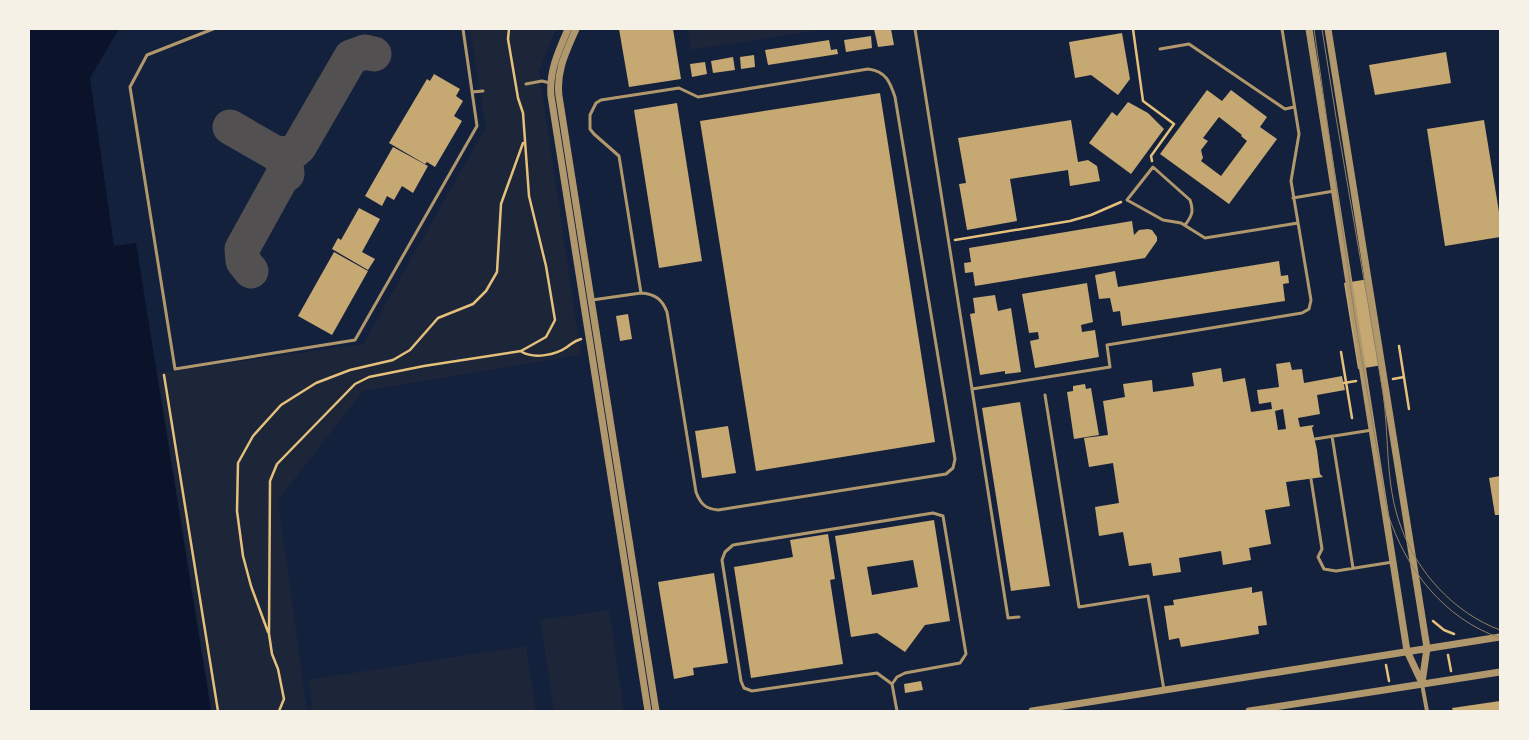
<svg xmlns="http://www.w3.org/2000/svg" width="1529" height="740" viewBox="0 0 1529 740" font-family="Ubuntu,sans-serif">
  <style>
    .green { fill: #1d2539 }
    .water { fill: #0b132b }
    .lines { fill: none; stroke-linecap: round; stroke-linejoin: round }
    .taxiway { stroke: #525050; stroke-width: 35 }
    .building { fill: #c6a872; fill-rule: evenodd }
    .path { stroke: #e5c07b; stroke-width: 2.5 }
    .service { stroke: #b1986c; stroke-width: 3 }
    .minor { stroke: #b1986c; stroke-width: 4 }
    .tertiary { stroke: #b1986c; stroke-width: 7 }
    .tram { stroke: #918062; stroke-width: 1 }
  </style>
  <rect width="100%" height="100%" fill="#14213d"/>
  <path class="green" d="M470,29H556L539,71L581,355L363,391L278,500L307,711H212L158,373L363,344L486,127Z
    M688,29H825L691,50Z
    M609,610L624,711H554L540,620Z
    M526,646L536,711H313L308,680Z"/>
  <path class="water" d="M29,29H119L90,78L114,246L136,243L211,711H29Z"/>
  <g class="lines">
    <path class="taxiway" d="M230,127L282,157L286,165L287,174
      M279,154L292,153L299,147L351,57L365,52L374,54
      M251,271L243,261L242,249L283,175L284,166L279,154"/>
  </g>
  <path class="building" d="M619,29H673L681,79L629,87Z
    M874,29H891L894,45L878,47Z
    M1122,33L1130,79L1118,95L1091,75L1075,78L1069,42Z
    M871,36L872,48L846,52L844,40Z
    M829,40L831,50L837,49L838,54L768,65L765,50Z
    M1446,52L1451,83L1375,95L1369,65Z
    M754,55L755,67L741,69L740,57Z
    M733,57L735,70L713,73L711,61Z
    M705,62L707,74L692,77L690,64Z
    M434,74L460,89L456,96L463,101L454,116L462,121L435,167L427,162L425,164L389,143L427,79L430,81Z
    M1207,90L1222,101L1231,90L1267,117L1260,127L1277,139L1229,204L1160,154ZM1219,117L1242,135L1241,136L1247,141L1221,176L1201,161L1203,158L1201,150L1208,141L1203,138Z
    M880,93L935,442L756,471L700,121Z
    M1128,102L1148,113L1164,129L1131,174L1089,143L1112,112L1117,116Z
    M677,103L702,261L659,268L634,110Z
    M1071,120L1078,162L1088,160L1097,166L1100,181L1070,186L1068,170L1010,179L1017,221L967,230L959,184L966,183L958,138Z
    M1484,120L1500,218V237L1445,246L1427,129Z
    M393,147L428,166L413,193L402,186L394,200L387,196L382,206L365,196Z
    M359,208L380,219L362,252L375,259L368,270L332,249L338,238L341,240Z
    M1132,221L1134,235L1139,230L1148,229L1152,230L1157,237V241L1145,258L975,286L973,272L965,273L964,263L971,262L969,248Z
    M334,252L368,271L332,335L298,316Z
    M1279,261L1281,276L1288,275L1289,283L1283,284L1285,301L1122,326L1120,311L1113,312L1110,298L1099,299L1095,275L1115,271L1118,287Z
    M1369,279L1383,365L1358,369L1344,283Z
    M1087,283L1093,322L1081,325L1082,332L1095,330L1099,357L1035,368L1030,341L1039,339L1038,332L1029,333L1022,294Z
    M995,295L998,311L1011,308L1021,372L1005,374V371L980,375L970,314L975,313L973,298Z
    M628,314L632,339L620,341L616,316Z
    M1290,362L1292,370L1302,369L1304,383L1342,376L1345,390L1317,395L1320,414L1298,418L1300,427L1314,425L1312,428L1317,450L1320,474L1323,477L1286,482L1290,506L1265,510L1271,544L1249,548L1251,560L1223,565L1221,551L1179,558L1181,572L1153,576L1151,563L1129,566L1123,532L1099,536L1095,507L1119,503L1113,463L1089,467L1084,438L1108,435L1103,401L1125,397L1123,384L1152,380L1153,392L1194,386L1192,373L1221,368L1223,382L1245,378L1251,412L1272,409L1271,402L1259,404L1257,390L1279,387L1276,364ZM1283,409L1286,429L1278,430L1275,411Z
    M1085,384L1086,389L1091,388L1099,435L1074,439L1067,392L1073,391V386Z
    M1020,402L1050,586L1011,591L982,408Z
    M728,426L736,473L702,478L695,431Z
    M1500,476V515H1495L1489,478Z
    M934,520L950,621L925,625L905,652L877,633L851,637L835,536ZM913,560L918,587L872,595L867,567Z
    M828,534L835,579L830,580L843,664L751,678L734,567L793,557L790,540Z
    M714,573L728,663L693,668L694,675L674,679L658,582Z
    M1252,587V593L1262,591L1267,625L1258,626L1259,634L1181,647L1179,638L1169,640L1164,606L1174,605L1173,600Z
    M921,681L923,690L905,693L904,684Z
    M1500,701V711H1453L1452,708Z"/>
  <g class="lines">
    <path class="path" d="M1133,29L1143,101L1174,124L1151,156L1152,161
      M955,240L1070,221L1091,215L1121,202
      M1399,346L1409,409
      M522,352C534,359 556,355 567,347C573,343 574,341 581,339
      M1341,352L1352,418
      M164,375L218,711
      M1393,379L1404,377
      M1344,383L1356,381
      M1433,621L1444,630L1454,634
      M268,632L251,586L243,556L237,511L238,463L253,436L281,405L316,383L350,370L393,360L410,350L438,318L473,304L486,291L497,272L501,204L523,143
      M1448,655L1451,671
      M1386,665L1389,681
      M279,711L284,699L278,669L272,654L269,634L270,481L277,464L355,384L369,377L424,366L521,351L546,337L555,320L546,266L529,196L523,113L518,98L508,39L509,29"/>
    <path class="service" d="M213,29L147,55L130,87L175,369L355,340L477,126L463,29
      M915,29L972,389L1110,367L1107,345L1302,313L1309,309L1311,300L1291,181L1299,134L1282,29
      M1160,49L1189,44L1285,109L1294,107
      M526,84L542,81L550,83
      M472,92L483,91
      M1293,198L1334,191
      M1185,225C1192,216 1194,211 1190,200L1153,167L1127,200L1163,220L1181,223L1205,238L1298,223
      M592,300L641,293L619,156L594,134L590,129V115L596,103L601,100L679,88L698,97L868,69C886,71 890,82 895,97L955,459L953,468L946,474L718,510C705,509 700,503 696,492L667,312C662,299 655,294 641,293
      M972,389L1008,618L1019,617
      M1045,395L1079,607L1148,596L1164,690
      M1332,436L1353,568
      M1315,439L1372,430
      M1311,479L1322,549L1318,557L1324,569L1336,571L1393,562
      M892,684L897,677L905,673L960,663L966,654L943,516L933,513L733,545L725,552L722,560L741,681L744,688L752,691L877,673L892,684L897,711"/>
    <path class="minor" d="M1422,684L1427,711"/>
    <path class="tertiary" d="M568,29C558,52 549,71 551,96L648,711
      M576,29C566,52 556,71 559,96L656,711
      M1309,29L1407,651L1422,683
      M1328,29L1427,648L1422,683
      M1032,711L1500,637
      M1249,711L1500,672"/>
    <path class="tram" d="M1314,29L1356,325L1388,514C1406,569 1443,618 1500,638
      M1322,29C1340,149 1363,268 1382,387C1390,434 1384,482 1401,527C1417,572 1454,613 1500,630"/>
  </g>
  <rect width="1529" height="740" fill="none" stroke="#f6f1e7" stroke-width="60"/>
</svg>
